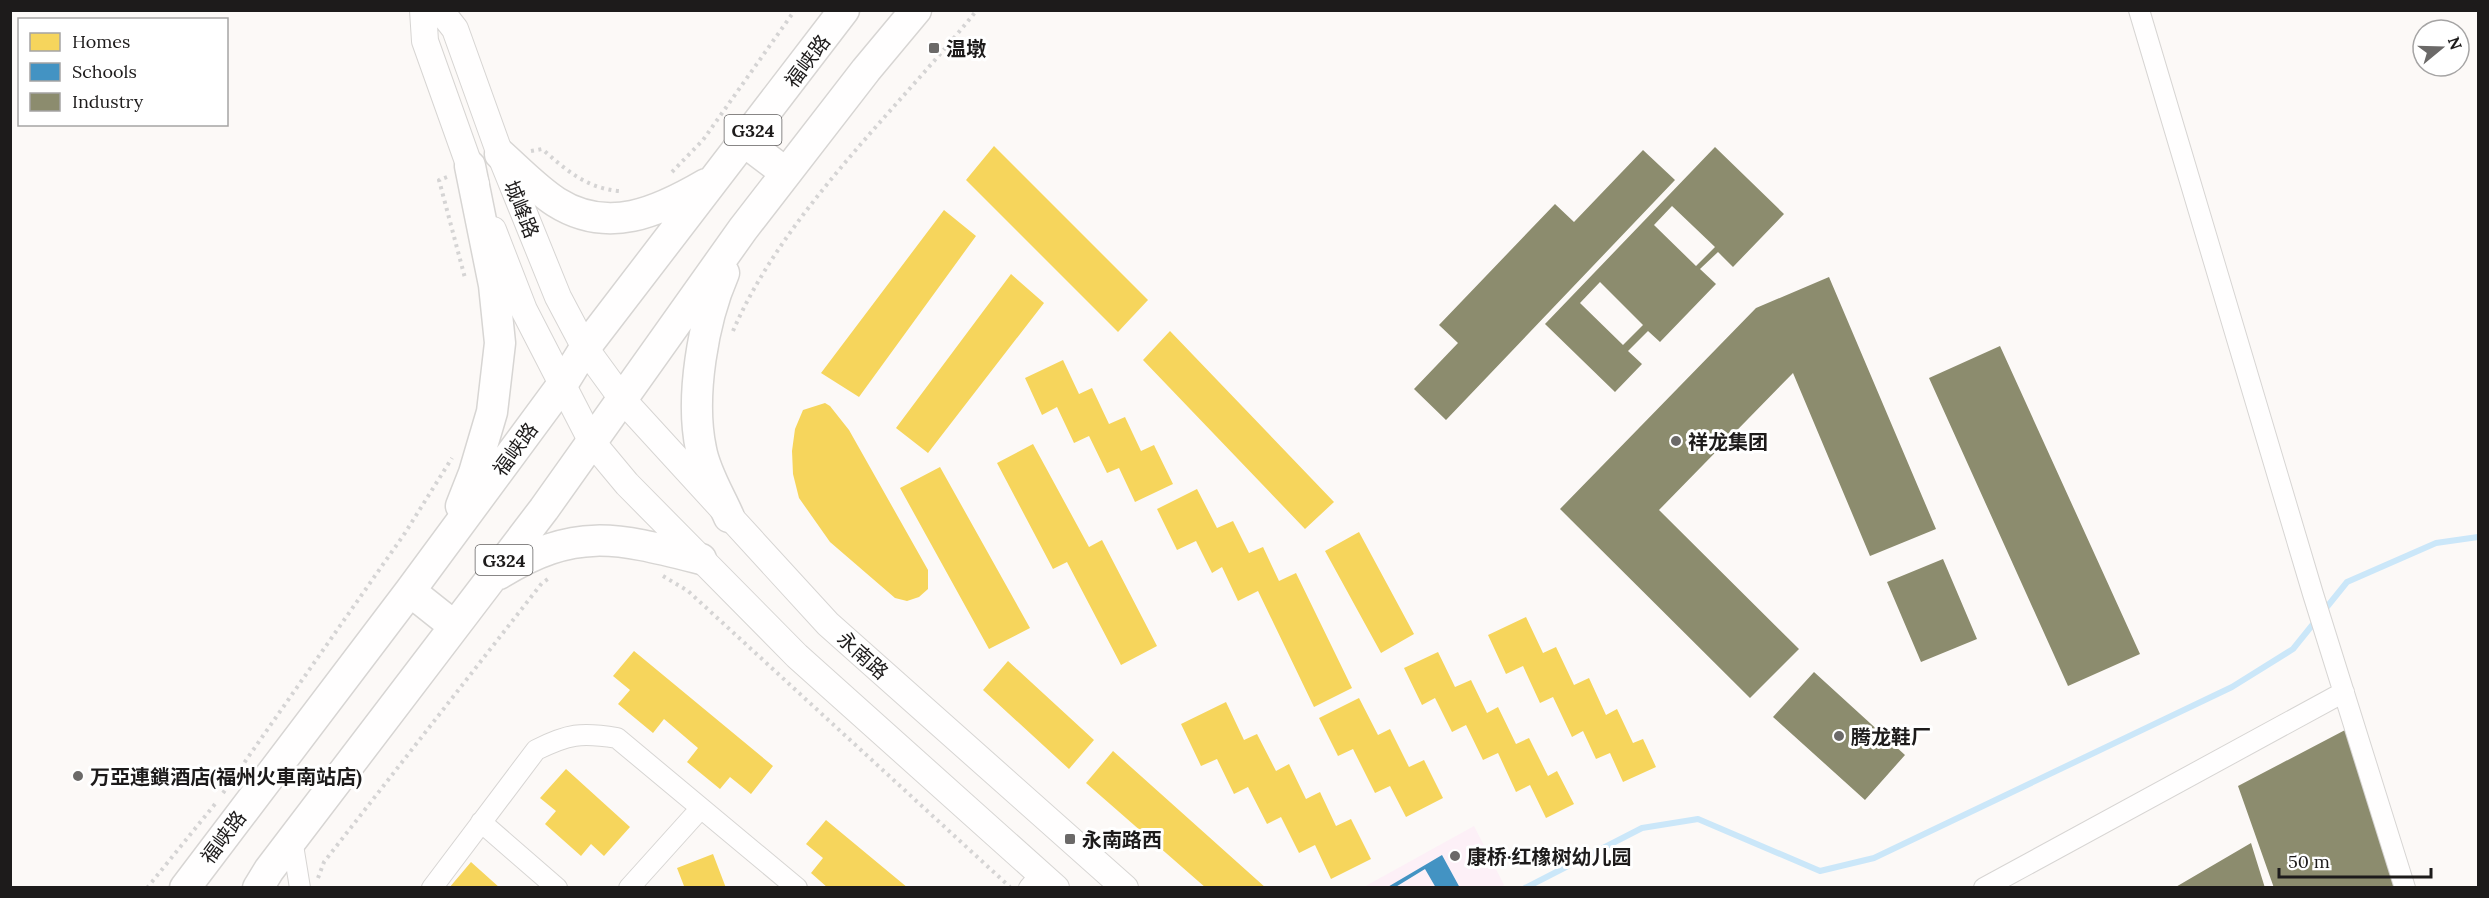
<svg xmlns="http://www.w3.org/2000/svg" width="2489" height="898" viewBox="0 0 2489 898" font-family="Lora,'Noto Sans SC',serif">
  <style>
    .education { fill: #fdf0f7 }
    .homes { fill: #f6d55c }
    .schools { fill: #4393c3 }
    .industry { fill: #8c8c6e; fill-rule: evenodd }
    .lines { fill: none; stroke-linecap: round; stroke-linejoin: round }
    .stream { stroke: #cbe7f9; stroke-width: 6 }
    .minor-casing { stroke: #d7d5d3; stroke-width: 22 }
    .major-casing { stroke: #d7d5d3; stroke-width: 28 }
    .highway-casing { stroke: #d7d5d3; stroke-width: 33 }
    .path { stroke: #d5d4d4; stroke-width: 4; stroke-dasharray: 3 4.5; stroke-linecap: butt }
    .minor { stroke: #fffefe; stroke-width: 20 }
    .major { stroke: #fffefe; stroke-width: 26 }
    .highway { stroke: #fffefe; stroke-width: 30 }
    .poi-dot { fill: #6b6968; stroke: #fff; stroke-width: 2 }
    .labels { text-anchor: middle; dominant-baseline: central; stroke-width: 6; stroke-linejoin: round; paint-order: stroke }
    .shield { fill: #fff; stroke: #615f5f; stroke-width: 1.5 }
    .shield-label { font-size: 18px; font-weight: bold; fill: #1d1b1b }
    .poi-label { font-size: 20px; font-weight: bold; fill: #1d1b1b; stroke: #fff; text-anchor: start }
    .street-label { font-size: 20px; fill: #1d1b1b; stroke: #fff }
  </style>
  <rect width="100%" height="100%" fill="#fcf9f7"/>
  <path class="education" d="M1474,826L1504,885L1501,888H1362Z"/>
  <path class="homes" d="M994,146L1148,300L1118,332L966,180Z
    M944,210L976,236L859,397L821,373Z
    M1011,274L1044,303L928,453L896,428Z
    M1170,331L1334,502L1305,529L1143,360Z
    M1063,360L1079,394L1092,388L1109,424L1125,417L1141,451L1154,445L1173,484L1135,502L1119,468L1107,473L1089,436L1074,443L1057,407L1042,415L1025,378Z
    M825,403L830,406L849,430L928,570V589L919,597L907,601L895,598L830,542L799,498L793,474L792,451L795,429L803,410Z
    M1033,444L1089,547L1102,540L1157,646L1121,665L1067,562L1053,569L997,463Z
    M940,467L1030,628L989,649L900,488Z
    M1197,489L1217,528L1233,521L1249,553L1263,547L1279,581L1296,573L1352,688L1314,707L1258,591L1238,601L1222,567L1212,573L1196,541L1177,550L1157,509Z
    M1359,532L1414,634L1381,653L1325,551Z
    M1526,617L1543,653L1556,647L1574,685L1589,678L1606,715L1617,709L1633,743L1643,739L1656,767L1623,782L1610,753L1596,759L1583,731L1572,737L1553,697L1540,703L1523,666L1506,674L1488,635Z
    M634,651L773,766L751,794L730,777L720,789L687,762L698,748L664,719L653,733L618,704L630,690L613,676Z
    M1438,652L1455,687L1471,680L1487,713L1498,707L1516,744L1529,738L1548,776L1557,771L1574,804L1546,818L1530,785L1516,792L1498,753L1483,760L1466,725L1452,732L1435,698L1422,705L1404,668Z
    M1008,661L1094,740L1069,769L983,690Z
    M1359,698L1378,735L1390,729L1409,767L1424,760L1443,798L1406,817L1390,786L1375,793L1353,749L1338,756L1319,718Z
    M1226,702L1244,740L1257,734L1276,771L1289,764L1306,799L1320,792L1336,826L1351,819L1371,859L1331,879L1315,845L1299,853L1281,817L1267,824L1248,787L1234,794L1217,759L1201,766L1181,724Z
    M1113,751L1266,888H1206L1086,783Z
    M566,769L630,827L604,856L591,844L581,856L545,824L556,811L540,798Z
    M826,820L908,888H828L811,873L823,858L806,844Z
    M713,854L726,888H680L684,886L677,868Z
    M471,862L500,888H449Z"/>
  <path class="schools" d="M1442,855L1460,888H1436L1425,869L1394,888H1386Z"/>
  <path class="industry" d="M1715,147L1784,214L1733,267L1718,252L1700,269L1716,284L1660,342L1648,331L1628,351L1642,364L1615,392L1545,324ZM1672,206L1715,247L1696,266L1654,225ZM1600,282L1643,325L1623,345L1580,303Z
    M1643,150L1675,180L1446,420L1414,389L1458,343L1439,325L1555,204L1574,222Z
    M1829,277L1936,529L1870,556L1793,373L1659,510L1799,649L1750,698L1560,509L1756,308Z
    M2000,346L2140,654L2068,686L1929,378Z
    M1943,559L1977,639L1921,662L1887,582Z
    M1814,672L1905,755L1865,800L1773,717Z
    M2347,729L2397,888H2274L2238,786Z
    M2251,843L2265,888H2174Z"/>
  <g class="lines">
    <path class="stream" d="M1525,888L1642,828L1698,819L1820,871L1874,858L2232,687L2293,649L2347,582L2436,543L2478,537"/>
    <g class="minor-casing">
      <path id="minor" d="M2139,10L2313,594L2405,888
        M481,822L557,888
        M292,839L300,888
        M432,888L536,750C568,734 581,732 617,738L797,888
        M629,888L701,808
        M1029,888L1041,874
        M1984,888L2344,692"/>
    </g>
    <g class="major-casing">
      <path id="major" d="M423,10L425,41L476,184
        M440,10L455,29L500,154L558,297L585,348L623,400L828,624L1125,888
        M493,230L524,310L592,442L627,484L797,656L1056,888"/>
    </g>
    <g class="highway-casing">
      <path id="highway" d="M745,142L786,173
        M500,154C518,170 536,189 556,202C608,235 658,212 706,184
        M724,273C703,321 690,397 701,449C705,472 720,496 729,517
        M461,506L474,473L492,412L500,343L494,285L470,166
        M499,574C576,526 618,538 701,559
        M410,591L454,626
        M185,888L410,591L562,385L585,348L844,10
        M258,888L269,870L544,509L743,229L866,70L916,10"/>
    </g>
    <path class="path" d="M531,151L542,149C566,170 586,188 619,191
      M672,172L703,140L795,10
      M447,177L439,180L465,278
      M733,331C784,213 896,111 977,10
      M663,576L688,591L1010,887
      M223,793L405,533L452,458
      M318,878L324,862L542,583L551,577
      M147,888L215,804"/>
    <use href="#minor" class="minor"/>
    <use href="#major" class="major"/>
    <use href="#highway" class="highway"/>
  </g>
  <g class="poi-dot">
    <rect x="928" y="42" width="12" height="12" rx="3"/>
    <circle cx="1676" cy="441" r="6"/>
    <circle cx="1839" cy="736" r="6"/>
    <circle cx="78" cy="776" r="6"/>
    <rect x="1064" y="833" width="12" height="12" rx="3"/>
    <circle cx="1455" cy="856" r="6"/>
  </g>
  <g class="labels">
    <g class="shield">
      <rect x="724.5" y="115" width="57" height="30" rx="4.5"/>
      <rect x="475.5" y="545" width="57" height="30" rx="4.5"/>
    </g>
    <g class="shield-label">
      <text x="753" y="130">G324</text>
      <text x="504" y="560">G324</text>
    </g>
    <g class="poi-label">
      <text x="946" y="48">温墩</text>
      <text x="1688" y="441">祥龙集团</text>
      <text x="1851" y="736">腾龙鞋厂</text>
      <text x="90" y="776">万亞連鎖酒店(福州火車南站店)</text>
      <text x="1082" y="839">永南路西</text>
      <text x="1467" y="856">康桥·红橡树幼儿园</text>
    </g>
    <g class="street-label">
      <text transform="translate(807 61) rotate(-53)">福峡路</text>
      <text transform="translate(522 209) rotate(68)">城峰路</text>
      <text transform="translate(515 449) rotate(-54)">福峡路</text>
      <text transform="translate(863 655) rotate(42)">永南路</text>
      <text transform="translate(223 837) rotate(-53)">福峡路</text>
    </g>
  </g>
  <rect width="2489" height="898" fill="none" stroke="#1d1b1b" stroke-width="24"/>
  <rect x="18" y="18" width="210" height="108" fill="#ffffff" stroke="#a5a4a4" stroke-width="1.5"/>
  <rect x="30" y="33" width="30" height="18" fill="#f6d55c" stroke="#a5a4a4" stroke-width="1.5"/>
  <text x="72" y="48" font-size="18" fill="#1d1b1b">Homes</text>
  <rect x="30" y="63" width="30" height="18" fill="#4393c3" stroke="#a5a4a4" stroke-width="1.5"/>
  <text x="72" y="78" font-size="18" fill="#1d1b1b">Schools</text>
  <rect x="30" y="93" width="30" height="18" fill="#8c8c6e" stroke="#a5a4a4" stroke-width="1.5"/>
  <text x="72" y="108" font-size="18" fill="#1d1b1b">Industry</text>
  <g transform="translate(2441 48) rotate(71)"><circle r="28" fill="#ffffff" stroke="#a5a4a4" stroke-width="1.5"/>
  <path d="M0-4.5L10 22L0 15L-10 22Z" fill="#6b6968"/>
  <text y="-9" font-size="16" font-weight="bold" text-anchor="middle" fill="#1d1b1b">N</text>
  </g>
  <path d="M2279 868v9h152v-9" fill="none" stroke="#1d1b1b" stroke-width="3"/>
  <text x="2288" y="868" font-size="18" fill="#1d1b1b" stroke="#ffffff" stroke-width="4.5" paint-order="stroke">50 m</text>
</svg>
